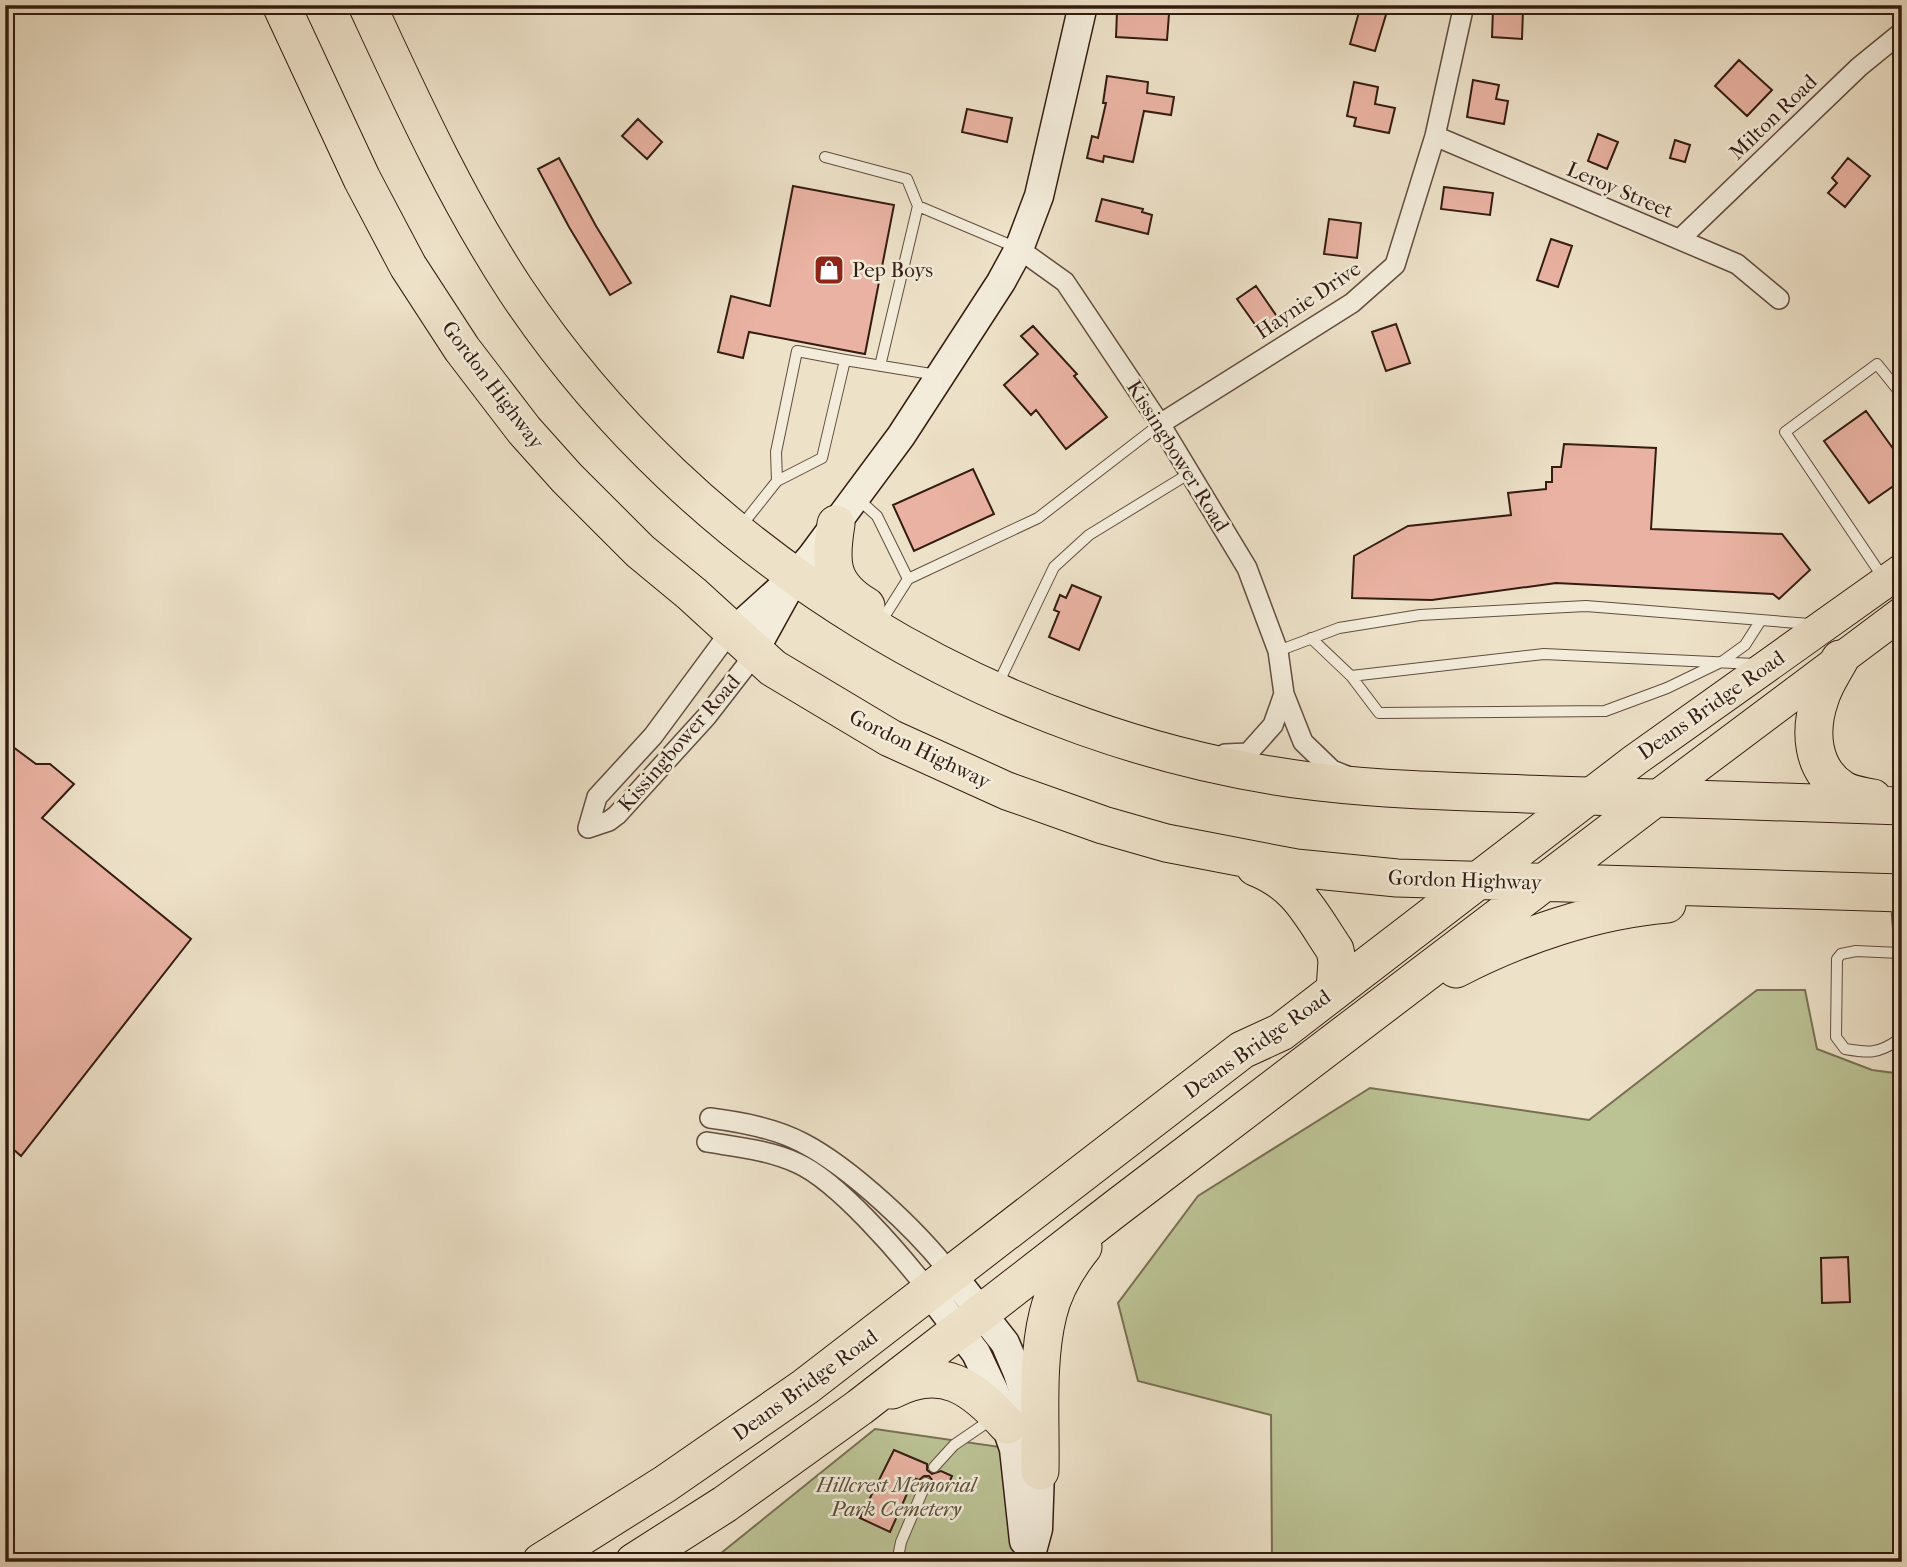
<svg xmlns="http://www.w3.org/2000/svg" width="1907" height="1567" viewBox="0 0 1907 1567" font-family="'IM FELL French Canon',serif">
  <style>
    .green { fill: #bbc294; stroke: #786f52; stroke-width: 2 }
    .building { fill: #e9b2a2; stroke: #341c11; stroke-width: 2 }
    .lines { fill: none; stroke-linecap: round; stroke-linejoin: round }
    .lane-casing { stroke: #624d3f; stroke-width: 12 }
    .street-casing { stroke: #624d3f; stroke-width: 22 }
    .secondary-casing { stroke: #341c11; stroke-width: 31 }
    .primary-casing { stroke: #341c11; stroke-width: 34 }
    .highway-casing { stroke: #341c11; stroke-width: 39 }
    .lane { stroke: #f3ecdb; stroke-width: 10 }
    .street { stroke: #f3ecdb; stroke-width: 19 }
    .secondary { stroke: #f3ecdb; stroke-width: 28 }
    .primary { stroke: #ede1c8; stroke-width: 32 }
    .highway { stroke: #ede1c8; stroke-width: 37 }
    .labels { text-anchor: middle; dominant-baseline: central; stroke-width: 5; stroke-linejoin: round; paint-order: stroke }
    .street-label { font-size: 21px; fill: #341c11; stroke: #f3ecdb }
    .poi-label { font-size: 21px; fill: #341c11; stroke: #f3ecdb; text-anchor: start }
    .park-label { font-size: 21px; font-style: italic; fill: #5c4e38; stroke: #f3ecdb }
  </style>
  <rect width="100%" height="100%" fill="#ede1c8"/>
  <filter id="stains"><feTurbulence type="fractalNoise" baseFrequency=".00286" numOctaves="4"/><feColorMatrix values="0 0 0 0 .2 0 0 0 0 .09 0 0 0 0 .02 0 0 0 .5 -.17"/></filter>
  <radialGradient id="worn" r=".72"><stop offset=".6" stop-color="#630" stop-opacity="0"/><stop offset="1" stop-color="#630" stop-opacity=".3"/></radialGradient>
  <path class="green" d="M1757,990H1805L1817,1049L1872,1070L1902,1074V1562H1272L1271,1415L1138,1381L1118,1303L1198,1196L1370,1088L1589,1120Z
    M875,1429L1014,1449L1021,1562H710Z"/>
  <path class="building" d="M1361,5L1388,8L1375,51L1350,44Z
    M1493,9L1523,10L1522,39L1492,37Z
    M1117,12L1169,14L1167,40L1116,37Z
    M1739,60L1772,90L1747,116L1715,86Z
    M1107,76L1148,82L1147,93L1174,97L1171,115L1144,111L1133,162L1104,156L1103,162L1087,158L1092,136L1098,138L1106,103H1103Z
    M1473,80L1499,85L1496,99L1508,101L1504,124L1467,117Z
    M1354,82L1378,87L1375,104L1395,108L1389,133L1354,126L1356,118L1347,116Z
    M967,109L1012,118L1007,142L962,132Z
    M638,119L662,142L647,159L622,136Z
    M1598,134L1618,142L1607,169L1588,161Z
    M1675,140L1690,145L1685,162L1670,158Z
    M559,158L596,226L631,283L610,295L569,227L538,169Z
    M1848,158L1870,176L1845,207L1828,193L1837,183L1832,178Z
    M793,186L894,205L865,354L749,332L743,358L718,352L731,296L770,306Z
    M1444,187L1493,193L1490,215L1441,209Z
    M1102,199L1143,209L1142,212L1152,215L1148,234L1096,221Z
    M1329,219L1361,223L1357,258L1324,254Z
    M1551,239L1572,246L1558,287L1537,280Z
    M1256,286L1278,318L1259,330L1237,299Z
    M1396,324L1410,363L1386,371L1372,332Z
    M1033,326L1077,374L1074,376L1107,417L1066,449L1036,410L1031,415L1004,385L1038,354L1021,336Z
    M1866,411L1902,461V480L1869,503L1824,441Z
    M1564,444L1656,448L1651,529L1782,534L1810,570L1779,599L1773,594L1556,583L1432,600L1352,598L1354,556L1408,526L1511,515L1508,493L1546,489V482H1552V467H1561Z
    M973,469L994,514L914,551L893,505Z
    M1072,585L1101,597L1079,650L1049,637L1059,612L1054,610L1060,595L1066,598Z
    M5,741L36,764H50L74,784L42,818L191,939L21,1156L5,1142Z
    M1848,1257L1850,1302L1822,1303L1821,1258Z
    M894,1450L927,1464V1470L932,1474L941,1471L952,1476L945,1492L933,1486V1481L929,1476H924L919,1480L914,1478L890,1532L860,1518Z"/>
  <g class="lines">
    <g class="lane-casing">
      <path id="lane" d="M825,157L907,179L918,206
        M880,366L918,206L1015,247
        M777,481L776,452L797,351L845,360
        M857,498L877,516L908,579
        M742,525L777,481L822,458L845,360L937,375
        M1884,579L1785,432L1877,364L1902,395
        M884,617L908,579L1038,518L1160,424
        M1311,638L1351,676L1379,713L1605,711L1667,688L1723,661L1745,645L1761,620
        M1278,651L1339,628L1420,615L1586,606L1810,624
        M1351,676L1544,654L1755,664
        M998,684L1054,567L1089,535L1190,473
        M1896,900L1900,959L1898,1036L1902,1048
        M1898,1040C1878,1054 1869,1053 1845,1049L1836,1037L1837,959L1841,954L1856,951L1900,953
        M934,1467L954,1445L992,1419
        M897,1562L901,1542L926,1483"/>
    </g>
    <g class="street-casing">
      <path id="street" d="M1435,136L1737,264L1779,299
        M1680,239L1859,67L1902,32
        M1019,249L1065,282L1160,424L1247,568L1278,651L1284,694L1303,742L1332,770L1347,776
        M1160,424L1352,303L1395,265L1435,136L1464,5
        M1225,754L1248,753L1273,725L1284,694
        M588,828L609,821L617,815L707,716L745,667L754,651
        M588,828L597,797L653,736L724,640L733,632
        M710,1118C741,1122 775,1128 803,1143C851,1168 918,1231 951,1274
        M707,1142C737,1147 769,1150 797,1163C838,1181 901,1255 929,1291"/>
    </g>
    <g class="secondary-casing">
      <path id="secondary" d="M733,632L796,575L812,556L901,436L1001,282L1019,249L1039,196L1083,5
        M754,651L786,593
        M951,1274L1005,1343L1017,1371L1037,1432L1040,1471L1038,1529L1029,1562
        M929,1291L976,1353L994,1391L1014,1449L1024,1541"/>
    </g>
    <g class="primary-casing">
      <path id="primary" d="M1588,796L1635,760L1902,570
        M1655,798L1902,613"/>
    </g>
    <g class="highway-casing">
      <path id="highway" d="M281,5L362,179L408,266L462,349L524,430L567,478L640,551L692,594L773,668L890,738L1007,791L1103,825L1166,843L1296,868L1397,878L1902,893
        M367,5C412,102 456,199 515,289C692,556 1000,744 1318,782C1396,791 1475,792 1553,795C1669,798 1786,802 1902,806
        M836,524C830,561 829,584 866,606
        M1840,659C1833,672 1824,685 1820,699C1809,730 1811,769 1842,789C1851,795 1863,796 1873,798
        M1255,867C1298,884 1310,913 1335,950L1337,961L1335,990
        M1456,969C1520,936 1595,910 1667,904
        M892,1390C942,1364 973,1387 1007,1425
        M1040,1471C1041,1421 1036,1362 1048,1314C1054,1289 1067,1267 1083,1247
        M541,1562L665,1484L805,1387L1242,1050L1281,1032L1588,796
        M634,1562L725,1504L860,1407L1115,1209L1655,798"/>
    </g>
    <use href="#lane" class="lane"/>
    <use href="#street" class="street"/>
    <use href="#secondary" class="secondary"/>
    <use href="#primary" class="primary"/>
    <use href="#highway" class="highway"/>
  </g>
  <defs>
    <g id="shop-square" transform="scale(1.575)"><rect x="-9" y="-9" width="18" height="18" rx="4" fill="#8f2418" stroke="#f3ecdb"/><path d="M-5-2.5h2.3a2.7 3.5 0 0 1 5.4 0H5L5.5 6h-11ZM-1.5-2.5h3a1.5 2.3 0 0 0-3 0Z" fill="#fff"/></g>
  </defs>
  <g fill-rule="evenodd">
    <use href="#shop-square" x="829" y="270"/>
  </g>
  <g class="labels">
    <g class="street-label">
      <text transform="translate(1773 117) rotate(-44)">Milton Road</text>
      <text transform="translate(1620 190) rotate(23)">Leroy Street</text>
      <text transform="translate(1308 300) rotate(-34)">Haynie Drive</text>
      <text transform="translate(493 385) rotate(53)">Gordon Highway</text>
      <text transform="translate(1178 456) rotate(58)">Kissingbower Road</text>
      <text transform="translate(1711 705) rotate(-35)">Deans Bridge Road</text>
      <text transform="translate(679 743) rotate(-49)">Kissingbower Road</text>
      <text transform="translate(920 749) rotate(26)">Gordon Highway</text>
      <text transform="translate(1465 880) rotate(2)">Gordon Highway</text>
      <text transform="translate(1257 1044) rotate(-35)">Deans Bridge Road</text>
      <text transform="translate(805 1385) rotate(-36)">Deans Bridge Road</text>
    </g>
    <g class="poi-label">
      <text x="852" y="270">Pep Boys</text>
    </g>
    <g class="park-label">
      <text x="896" y="1485">Hillcrest Memorial<tspan x="896" dy="24">Park Cemetery</tspan></text>
    </g>
  </g>
  <rect width="1907" height="1567" fill="none" stroke="#ede1c8" stroke-width="28"/>
  <rect x="7" y="7" width="1893" height="1553" fill="none" stroke="#341c11" stroke-width="3.5"/>
  <rect x="14" y="14" width="1879" height="1539" fill="none" stroke="#341c11" stroke-width="2"/>
  <rect width="100%" height="100%" filter="url(#stains)"/>
  <rect width="100%" height="100%" fill="url(#worn)"/>
</svg>
